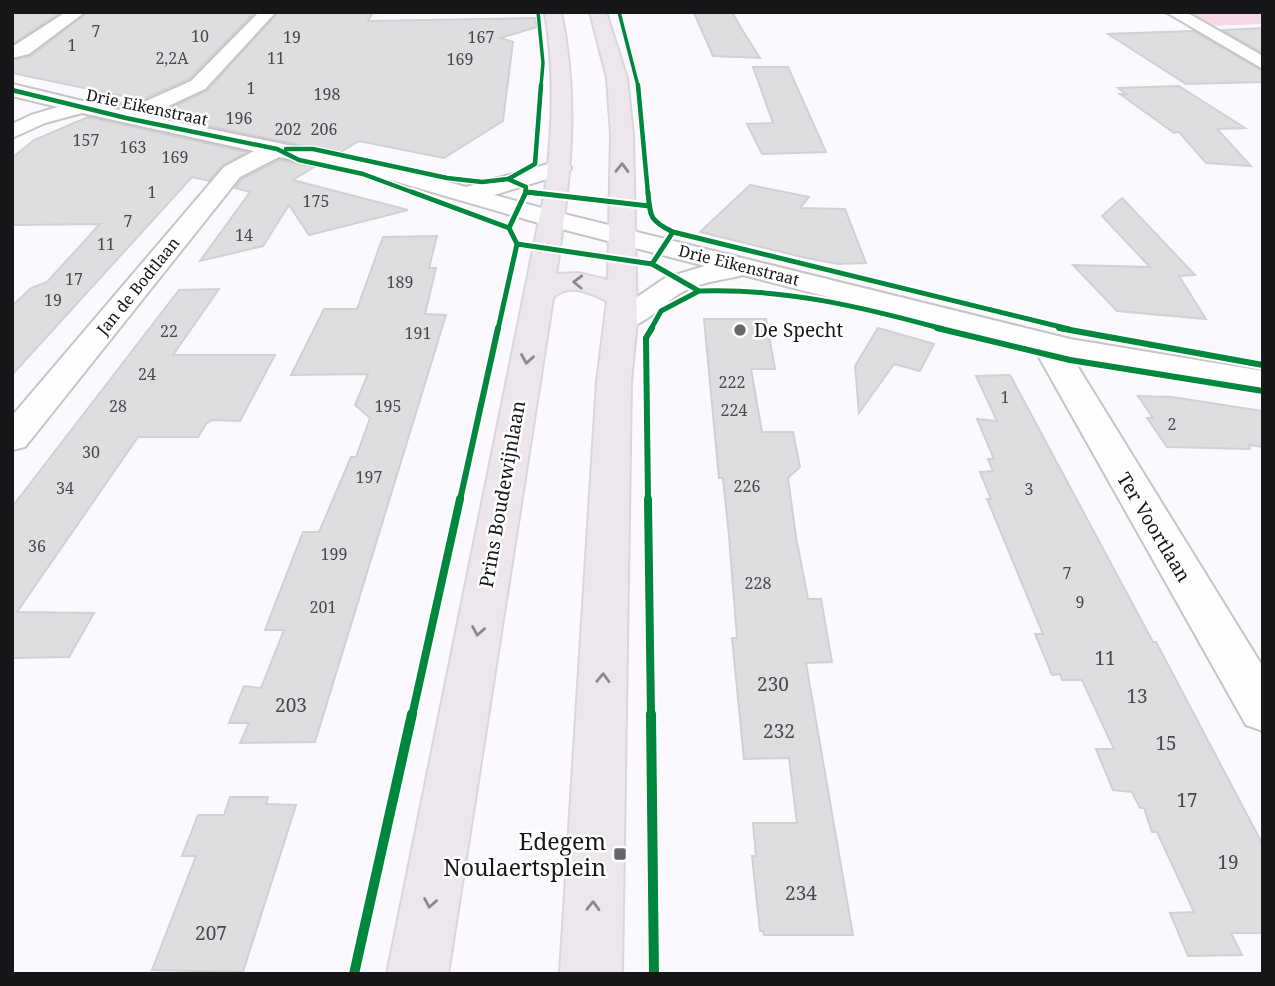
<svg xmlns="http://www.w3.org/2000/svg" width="1275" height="986" viewBox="0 0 1275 986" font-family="'Noto Serif',serif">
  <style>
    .green { fill: #f7d8e6 }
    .building { fill: #dedee1; stroke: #d1d1d4; stroke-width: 2 }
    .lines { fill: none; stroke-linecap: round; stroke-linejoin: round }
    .minor-casing { stroke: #c5c4c7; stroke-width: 4 }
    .major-casing { stroke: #d8d7da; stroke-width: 4 }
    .minor { fill: #fefeff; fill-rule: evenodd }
    .major { fill: #ede7ed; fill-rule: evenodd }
    .cycleway-far5-casing { stroke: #fff; stroke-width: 5 }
    .cycleway-far4-casing { stroke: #fff; stroke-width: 7 }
    .cycleway-far3-casing { stroke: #fff; stroke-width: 9 }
    .cycleway-far2-casing { stroke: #fff; stroke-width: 10 }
    .cycleway-far1-casing { stroke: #fff; stroke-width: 12 }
    .cycleway-casing { stroke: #fff; stroke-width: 14 }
    .cycleway-far5 { stroke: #00873e; stroke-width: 3.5 }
    .cycleway-far4 { stroke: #00873e; stroke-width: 4.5 }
    .cycleway-far3 { stroke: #00873e; stroke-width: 5 }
    .cycleway-far2 { stroke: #00873e; stroke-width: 6 }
    .cycleway-far1 { stroke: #00873e; stroke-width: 8 }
    .cycleway { stroke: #00873e; stroke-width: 10 }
    .oneway { stroke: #8d898e }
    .poi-dot { fill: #676669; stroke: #fff; stroke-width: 2.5 }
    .labels { text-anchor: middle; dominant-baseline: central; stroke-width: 5; stroke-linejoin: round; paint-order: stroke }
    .number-label { font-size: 16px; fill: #49494c }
    .far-street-label { font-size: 16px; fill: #17171a; stroke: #fff }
    .poi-label { font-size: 19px; fill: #17171a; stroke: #fff; text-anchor: start }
    .street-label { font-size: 19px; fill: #17171a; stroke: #fff }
    .near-number-label { font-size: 19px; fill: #49494c }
    .near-poi-label { font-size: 23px; fill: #17171a; stroke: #fff; text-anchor: end }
  </style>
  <rect width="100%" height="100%" fill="#fbf9fd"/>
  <path class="green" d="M1182,12H1263V24L1205,26Z"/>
  <path class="building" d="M12,12H61L12,44Z
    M88,12H255L189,79L124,108L114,106L132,98L12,73V60L31,56Z
    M278,12H373L368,21L535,18L537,27L500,38L513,42L503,121L444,158L359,141L339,153L155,115L207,91Z
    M732,12L741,28L760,58L713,56L694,13Z
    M1263,28V53L1222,30Z
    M1193,31L1263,71V82L1186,84L1108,34Z
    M753,67H788L826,152L762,154L747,124L773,123Z
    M1179,86L1245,128L1217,129L1251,166L1206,163L1179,132L1174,133L1120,94H1126L1118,88Z
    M88,117L246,152L223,165L209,181L192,177L12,375V306L31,288L47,282L100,224L12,225V158L34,140Z
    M279,160L314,167L293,180L408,210L309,235L289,205L263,246L200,261L250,192L235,188L242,179Z
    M750,185L809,197L800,208L845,209L866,263L838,264L802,257L700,232Z
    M1122,198L1195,275L1179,276L1206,319L1117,311L1073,265L1150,267L1102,216Z
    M437,236L429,268H436L425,314L446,315L315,742L240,743L249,723H229L244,686L261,688L284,630H265L303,532H319L351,457H356L370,418L355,405L368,374L291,375L324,309H357L383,237Z
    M219,289L173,355H275L240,421L212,420L206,424L198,437H138L17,612L94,613L69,657L12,658V507L179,290Z
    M704,319H766L775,369H751L762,432H793L800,467L788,478L796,537L808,599H821L832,662L806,663L853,935H764L763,931H760L752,856H756L753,823H797L789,758L744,759L732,638H737L729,536L723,478H719Z
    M878,328L934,344L920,371L894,364L859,413L855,366Z
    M1010,375L1153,642H1156L1263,845V933H1231L1242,955L1188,956L1170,913L1194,912L1157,832H1152L1144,808H1140L1132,792L1113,790L1096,749H1114L1082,680H1062L1060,674L1052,675L1035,634H1043L987,499H991L980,472L993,471L988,459H994L977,419L997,421L976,376Z
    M1138,396L1172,397L1263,411V447L1249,445L1250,449L1167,447L1147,418H1153Z
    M230,797H268L266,804L296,805L243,972L152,970L196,856H182L198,815H224Z"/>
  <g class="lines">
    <g class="minor-casing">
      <path id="minor" d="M66,12H85L29,54L12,58V47Z
        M259,12H276L205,89L147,116L399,168L466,187L559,161L567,163L571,168L567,173L494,195L560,213L1070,339L1263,371V391L1073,359L1263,667V731L1246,725L1035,350L743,275C724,280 706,281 688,289C663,300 642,335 611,327L607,321L611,315L665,278L705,266L542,224L394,181L279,157L240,177L25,447L12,450V416L224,167L254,151L82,113L45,123L12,138V124L31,115L58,107L12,96V84L124,111L191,81Z
        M1166,12H1186L1263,56V69Z"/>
    </g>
    <g class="major-casing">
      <path id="major" d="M545,12H561C580,101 570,185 556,274L578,273L608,280L611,134L607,78L590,12H606L627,78L633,134L637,321L631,382L622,974H560L597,382L607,301C590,293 568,282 553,298L448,974H387L545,191C553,131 555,72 545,12Z"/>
    </g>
    <use href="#minor" class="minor"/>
    <use href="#major" class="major"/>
    <g class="cycleway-far5-casing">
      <path id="cycleway-far5" d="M538,12L543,63L541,86
        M619,12L638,86"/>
    </g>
    <g class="cycleway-far4-casing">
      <path id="cycleway-far4" d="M638,85L648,194
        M12,90L126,118L277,149L299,160L363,174L417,194
        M286,149H313L447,178L482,182L508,179L535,164L541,85
        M508,179L526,187L525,194
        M526,192L542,194"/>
    </g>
    <g class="cycleway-far3-casing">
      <path id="cycleway-far3" d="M412,192L509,228
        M527,192L649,206
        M648,192C650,217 650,221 673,232L1069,329
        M517,244L652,264
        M699,291C784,288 862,307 943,329
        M498,329L517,244L509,228L526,192
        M651,329L661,311L699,291L652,264L673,232"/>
    </g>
    <g class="cycleway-far2-casing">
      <path id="cycleway-far2" d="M937,328L1070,360L1263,391
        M1059,328L1263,365
        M460,500L498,328
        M648,500L646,338L652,328"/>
    </g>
    <g class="cycleway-far1-casing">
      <path id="cycleway-far1" d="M648,499L651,716
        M412,716L460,499"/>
    </g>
    <g class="cycleway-casing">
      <path id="cycleway" d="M651,714L654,974
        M354,974L412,714"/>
    </g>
    <use href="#cycleway-far5" class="cycleway-far5"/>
    <use href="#cycleway-far4" class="cycleway-far4"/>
    <use href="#cycleway-far3" class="cycleway-far3"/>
    <use href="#cycleway-far2" class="cycleway-far2"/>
    <use href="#cycleway-far1" class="cycleway-far1"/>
    <use href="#cycleway" class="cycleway"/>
  </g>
  <defs><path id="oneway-chevron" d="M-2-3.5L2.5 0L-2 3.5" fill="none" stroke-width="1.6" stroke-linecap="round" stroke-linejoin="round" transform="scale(1.75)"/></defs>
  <g class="oneway">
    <use href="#oneway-chevron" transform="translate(622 168) rotate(-89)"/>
    <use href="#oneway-chevron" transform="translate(578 282) rotate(-178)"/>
    <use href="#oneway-chevron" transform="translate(527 359) rotate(100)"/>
    <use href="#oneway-chevron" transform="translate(478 631) rotate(100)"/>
    <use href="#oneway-chevron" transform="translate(603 678) rotate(-88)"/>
    <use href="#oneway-chevron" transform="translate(430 903) rotate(100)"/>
    <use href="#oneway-chevron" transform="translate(593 906) rotate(-88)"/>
  </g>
  <g class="poi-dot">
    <circle cx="740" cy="330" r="7"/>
    <rect x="613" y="847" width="14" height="14" rx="3.5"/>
  </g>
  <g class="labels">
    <g class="number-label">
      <text x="96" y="31">7</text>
      <text x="200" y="36">10</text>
      <text x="292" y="37">19</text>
      <text x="481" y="37">167</text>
      <text x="72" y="45">1</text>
      <text x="172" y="58">2,2A</text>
      <text x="276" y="58">11</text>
      <text x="460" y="59">169</text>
      <text x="251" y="88">1</text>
      <text x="327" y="94">198</text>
      <text x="239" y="118">196</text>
      <text x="288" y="129">202</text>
      <text x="324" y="129">206</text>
      <text x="86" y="140">157</text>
      <text x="133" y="147">163</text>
      <text x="175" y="157">169</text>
      <text x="152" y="192">1</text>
      <text x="316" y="201">175</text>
      <text x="128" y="221">7</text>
      <text x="244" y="235">14</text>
      <text x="106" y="244">11</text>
      <text x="74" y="279">17</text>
      <text x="400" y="282">189</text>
      <text x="53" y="300">19</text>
      <text x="169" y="331">22</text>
      <text x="418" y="333">191</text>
      <text x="147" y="374">24</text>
      <text x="732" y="382">222</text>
      <text x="1005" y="397">1</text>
      <text x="118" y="406">28</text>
      <text x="388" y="406">195</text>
      <text x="734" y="410">224</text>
      <text x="1172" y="424">2</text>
      <text x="91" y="452">30</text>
      <text x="369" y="477">197</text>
      <text x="747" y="486">226</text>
      <text x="65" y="488">34</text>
      <text x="1029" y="489">3</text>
      <text x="37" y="546">36</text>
      <text x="334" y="554">199</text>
      <text x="1067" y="573">7</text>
      <text x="758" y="583">228</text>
      <text x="1080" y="602">9</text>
      <text x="323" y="607">201</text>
    </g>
    <g class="far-street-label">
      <text transform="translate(147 107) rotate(12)">Drie Eikenstraat</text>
      <text transform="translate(739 265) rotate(14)">Drie Eikenstraat</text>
      <text transform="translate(138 286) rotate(-51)">Jan de Bodtlaan</text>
    </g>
    <g class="poi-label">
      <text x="754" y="330">De Specht</text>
    </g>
    <g class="street-label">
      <text transform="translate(502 494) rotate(-80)">Prins Boudewijnlaan</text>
      <text transform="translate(1154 527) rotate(59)">Ter Voortlaan</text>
    </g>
    <g class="near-number-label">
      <text x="1105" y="658">11</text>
      <text x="773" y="684">230</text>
      <text x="1137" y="696">13</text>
      <text x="291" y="705">203</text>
      <text x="779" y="731">232</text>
      <text x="1166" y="743">15</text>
      <text x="1187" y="800">17</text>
      <text x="1228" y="862">19</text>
      <text x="801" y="893">234</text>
      <text x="211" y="933">207</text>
    </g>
    <g class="near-poi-label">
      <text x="606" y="841">Edegem<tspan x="606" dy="26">Noulaertsplein</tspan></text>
    </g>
  </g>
  <rect width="1275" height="986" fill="none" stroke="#17171a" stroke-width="28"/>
</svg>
